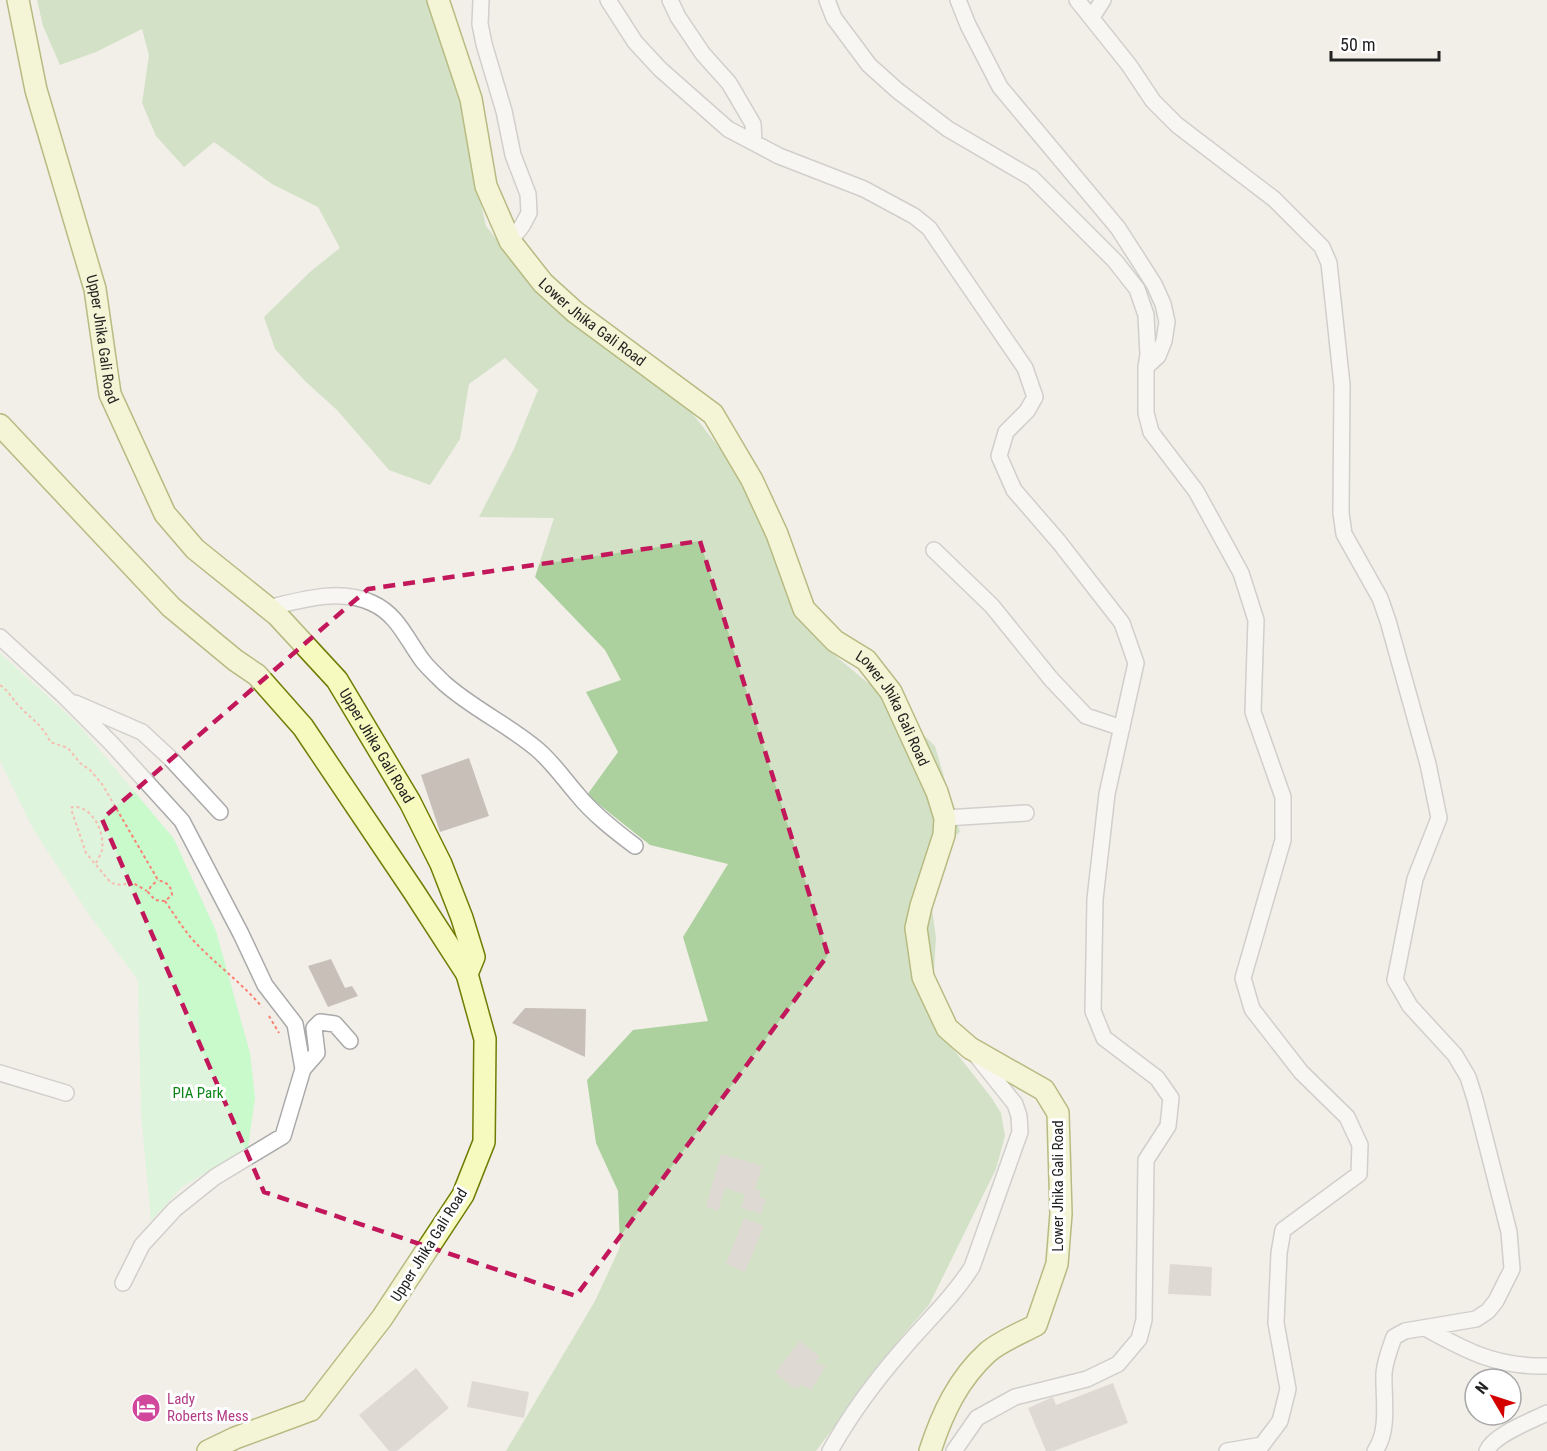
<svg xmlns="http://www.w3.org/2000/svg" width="1547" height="1451" viewBox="0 0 1547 1451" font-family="'Roboto Condensed',sans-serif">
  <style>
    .forest { fill: #add19e }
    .park { fill: #c8facc }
    .building { fill: #c7bfb8 }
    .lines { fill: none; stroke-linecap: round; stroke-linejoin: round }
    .street-casing { stroke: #a9a9a9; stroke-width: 18 }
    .secondary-casing { stroke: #707d05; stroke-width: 24 }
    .path { stroke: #fa8072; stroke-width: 2; stroke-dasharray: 3 3; stroke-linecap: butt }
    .street { stroke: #fff; stroke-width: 15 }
    .secondary { stroke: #f7fabf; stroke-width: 21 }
    .marked { fill: none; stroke: #c2185b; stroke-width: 4.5; stroke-dasharray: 12 8; stroke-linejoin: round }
    .labels { text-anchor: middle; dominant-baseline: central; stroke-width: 6; stroke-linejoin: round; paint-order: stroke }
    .street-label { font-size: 15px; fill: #222; stroke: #fff }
    .park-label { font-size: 15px; fill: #0c8416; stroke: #fff }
    .hotel-label { font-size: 15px; fill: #b23c85; stroke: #fff; text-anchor: start }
  </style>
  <rect width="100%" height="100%" fill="#f2efe9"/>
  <path class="forest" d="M37,0H431L470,115L476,181L486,226L528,279L685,404L790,538L795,563L820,643L880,693L935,746L960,832L925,858L936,938L931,1021L991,1097L1001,1113L1005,1136L996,1169L929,1305L902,1336L816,1451H506L595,1301L620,1247L618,1191L596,1143L587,1080L633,1030L708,1021L683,937L728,864L650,845L587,795L618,752L586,692L621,680L605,650L535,577L554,518L479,517L514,449L538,390L505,358L469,384L460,439L430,485L389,470L337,410L305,381L275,349L264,317L311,271L340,248L318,207L272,184L214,142L184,167L156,136L142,103L149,55L142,29L96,52L60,65L43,26Z"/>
  <path class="park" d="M0,653L78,724L174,839L216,931L250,1053L255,1098L248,1148L182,1187L151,1221L141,1114L138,980L90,916L33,829L0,761Z"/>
  <path class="building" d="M469,758L489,816L440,832L421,775Z
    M331,959L345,988L352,986L358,996L328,1007L308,966Z
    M525,1008L586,1009L585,1057L512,1023Z
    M721,1154L762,1166L755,1189L761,1191L759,1197L766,1199L761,1214L741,1208L745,1194L725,1188L718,1211L706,1207Z
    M744,1218L764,1226L745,1272L726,1264Z
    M1170,1264L1212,1267L1211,1296L1168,1294Z
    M800,1341L820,1357L815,1363L826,1366L811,1390L802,1385L795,1389L775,1373Z
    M416,1368L449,1408L397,1451H389L359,1415Z
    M472,1381L529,1392L524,1418L467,1407Z
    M1113,1383L1128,1423L1054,1451H1046L1028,1408L1053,1397L1056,1405Z"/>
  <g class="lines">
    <g class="street-casing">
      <path id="street" d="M481,0L480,24L484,44L504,111L513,155L528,194L529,213L522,226L510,241
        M608,0L635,42L660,69L728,129L779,156L864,189L914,216L929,228L1025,368L1035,397L1027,411L1006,432L999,456L1014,490L1059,542L1122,623L1136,663L1107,794L1095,899L1093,1011L1104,1038L1157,1078L1171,1098L1168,1126L1146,1160L1144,1320L1139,1339L1118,1364L1087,1379L1015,1397L977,1418L954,1451
        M670,0L678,17L703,54L729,83L753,124L754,142
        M827,0L834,18L869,65L898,91L948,129L1032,178L1115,261L1137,289L1146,315L1148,355L1146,367
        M958,0L968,25L1000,87L1118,228L1154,284L1163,304L1167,322L1164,341L1158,356L1146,367V413L1151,432L1196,491L1241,573L1256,620L1253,712L1283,797V840L1243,978L1252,1009L1301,1072L1347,1117L1360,1145L1359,1174L1283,1230L1279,1253L1276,1323L1288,1389L1280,1421L1262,1445L1227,1451
        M1077,0L1129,65L1153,101L1177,125L1274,199L1322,247L1329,263L1342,385L1341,513L1344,534L1380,598L1388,621L1428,764L1439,818L1415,879L1395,980L1410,1006L1455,1055L1468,1077L1475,1099L1509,1232L1512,1269L1496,1301L1488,1311L1476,1319L1405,1331L1394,1337C1390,1348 1385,1361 1384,1373C1383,1397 1390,1430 1375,1451
        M1092,17L1103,0
        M934,550L992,606L1051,679L1086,716L1122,728
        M268,608C301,600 339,588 372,603C397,614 406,638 422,660C428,668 437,676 444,683C473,709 509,725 538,750C553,763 564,779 577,794C593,814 615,831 635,846
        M0,637L62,694L112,744L182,821L241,934L265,985L295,1024L303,1069L283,1136L215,1177L175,1209L142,1245L123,1283
        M75,703L142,732L170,758L220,812
        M945,818L1026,813
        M303,1069L317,1053L314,1028L320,1022L335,1024L350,1041
        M0,1073L66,1093
        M1425,1328C1468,1352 1497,1367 1547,1366
        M830,1451C850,1415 876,1380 903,1349C926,1322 953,1297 972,1267L1020,1132L1019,1116L1015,1104L976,1055
        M1487,1451C1493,1435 1531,1421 1547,1413"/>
    </g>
    <g class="secondary-casing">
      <g id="secondary">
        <path id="s1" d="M18,0L36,90L95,289L110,394L165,514L195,549L277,615L337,680L410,802L441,864L462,918L474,957L467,974L485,1039L484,1142L463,1195L382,1318L311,1410L235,1438L208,1451"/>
        <path id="s2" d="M438,0L471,99L486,186L510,241L543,283L575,312L713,414L752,480L777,534L804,609L835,641L866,660L891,692L937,792L945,818L944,835L921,906L916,928L923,977L947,1028L970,1048L1044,1090L1058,1113L1061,1214L1057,1264L1036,1325C1021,1333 1001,1341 988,1352C958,1379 942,1414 930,1451"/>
        <path d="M0,425L171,607L235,660L257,675L303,727L414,892L467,974"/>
      </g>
    </g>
    <path class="path" d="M0,685C10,692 11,698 19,706C30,718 44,726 50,742L68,748L80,763L90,770L102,784L158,880C167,883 171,885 172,895L165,901L155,900L148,892L151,886L158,880
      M96,863C98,859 101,854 102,850C105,832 92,805 72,807L71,809L86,853L111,883L122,885L131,882L147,891
      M165,901C174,914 182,927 192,939C214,963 241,982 262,1007
      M269,1016L279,1033"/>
    <use href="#street" class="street"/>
    <use href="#secondary" class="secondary"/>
  </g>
  <path d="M0 0H1547V1451H0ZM700,541L828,955L576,1296L264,1192L102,819L368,589Z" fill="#f2efe9" fill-opacity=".55" fill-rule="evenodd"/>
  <path class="marked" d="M700,541L828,955L576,1296L264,1192L102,819L368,589Z"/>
  <defs>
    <g id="hotel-disc" transform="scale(1.5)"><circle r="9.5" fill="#d1479c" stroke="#fff"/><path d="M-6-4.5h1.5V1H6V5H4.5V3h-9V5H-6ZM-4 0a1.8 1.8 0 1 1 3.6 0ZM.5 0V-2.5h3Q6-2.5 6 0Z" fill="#fff"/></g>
  </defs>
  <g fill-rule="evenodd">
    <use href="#hotel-disc" x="146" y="1408"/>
  </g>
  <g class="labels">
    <g class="street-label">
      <text stroke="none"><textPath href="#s2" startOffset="369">Lower Jhika Gali Road</textPath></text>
      <text stroke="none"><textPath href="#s1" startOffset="350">Upper Jhika Gali Road</textPath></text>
      <text stroke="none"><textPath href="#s2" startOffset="873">Lower Jhika Gali Road</textPath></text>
      <text stroke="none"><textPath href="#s1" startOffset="854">Upper Jhika Gali Road</textPath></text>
      <text transform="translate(1058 1186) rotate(-90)">Lower Jhika Gali Road</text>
      <text transform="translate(429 1245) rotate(-58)">Upper Jhika Gali Road</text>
    </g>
    <g class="park-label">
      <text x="198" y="1093">PIA Park</text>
    </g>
    <g class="hotel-label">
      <text x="167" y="1399">Lady<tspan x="167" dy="17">Roberts Mess</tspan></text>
    </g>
  </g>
  <g transform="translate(1493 1397) rotate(309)"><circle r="28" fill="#ffffff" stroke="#a7a7a7" stroke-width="1.5"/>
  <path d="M0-4.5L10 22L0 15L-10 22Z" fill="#d40000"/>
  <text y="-9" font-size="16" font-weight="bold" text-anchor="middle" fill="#222222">N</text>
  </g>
  <path d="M1331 51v9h108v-9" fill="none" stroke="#222222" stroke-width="3"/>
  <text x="1340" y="51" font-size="18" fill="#222222" stroke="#ffffff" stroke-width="4.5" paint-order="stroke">50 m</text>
</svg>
